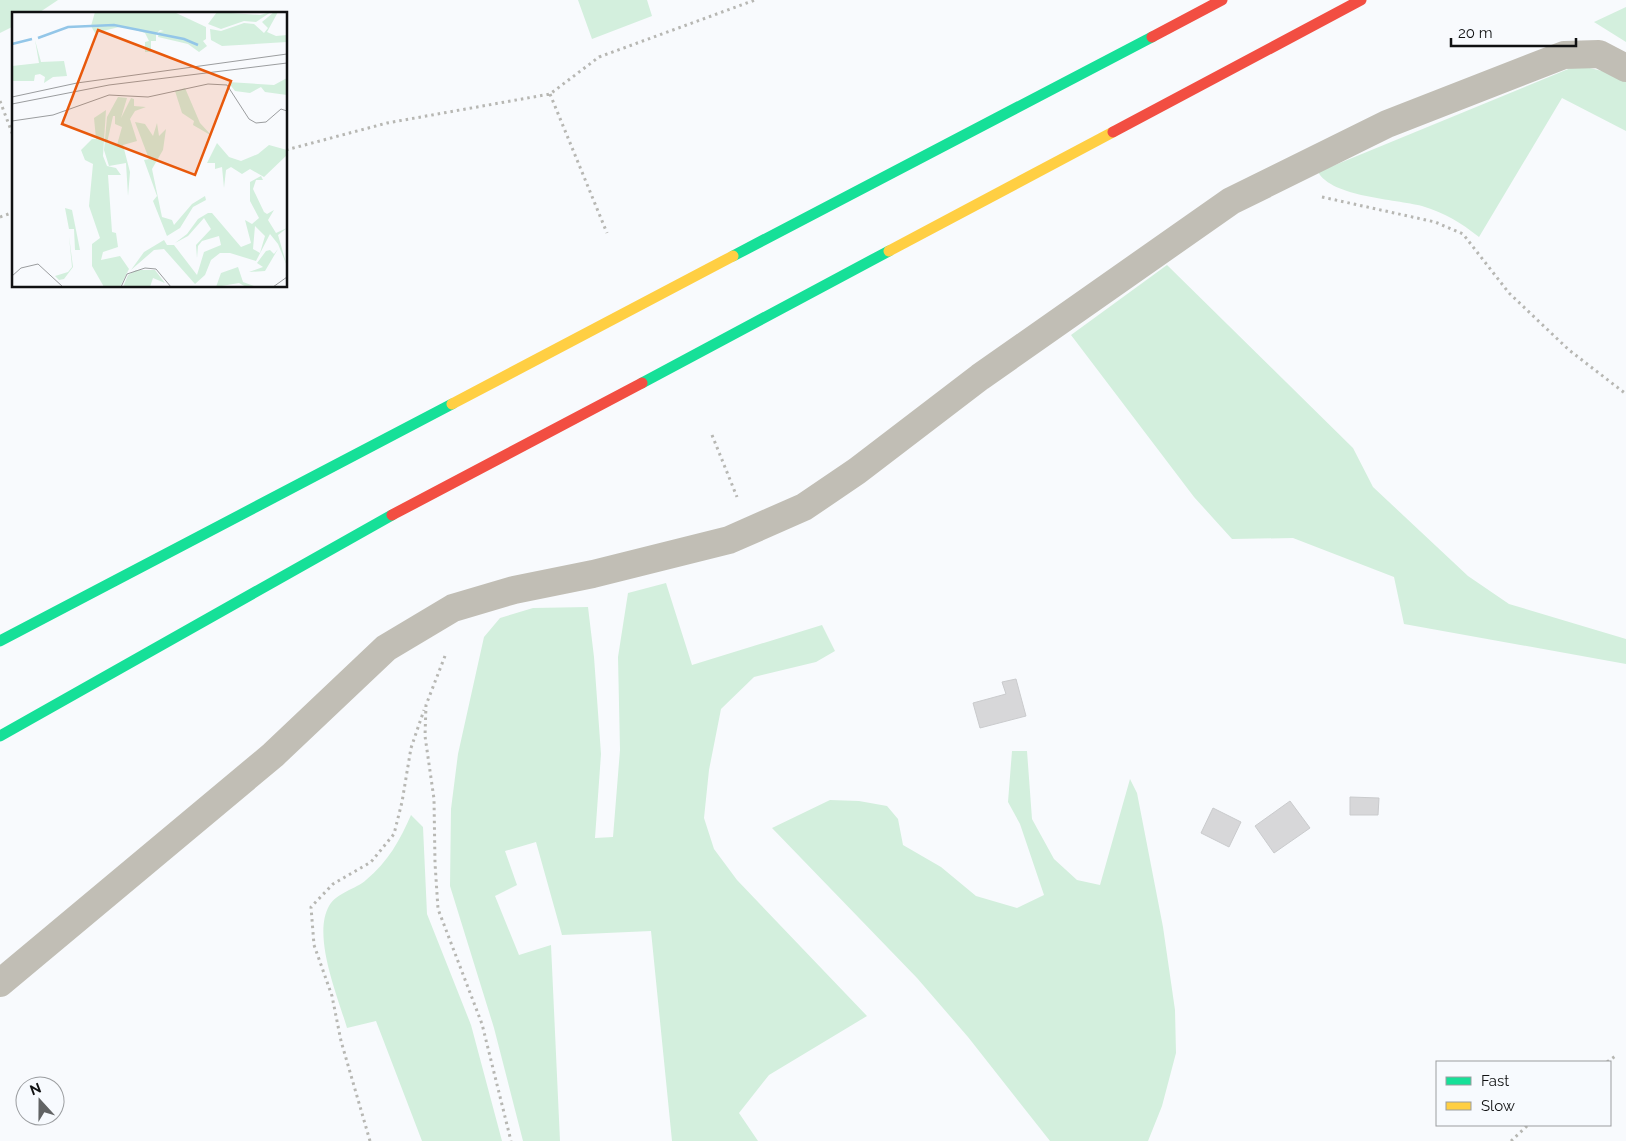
<svg xmlns="http://www.w3.org/2000/svg" width="1626" height="1141" viewBox="0 0 1626 1141" font-family="Raleway,sans-serif">
  <style>
    .green { fill: #d3efdd }
    .building { fill: #d7d7d9; stroke: #cacbcd }
    .lines { fill: none; stroke-linecap: round; stroke-linejoin: round }
    .path { stroke: #b7b7b3; stroke-width: 3; stroke-dasharray: 2.5 4; stroke-linecap: butt }
    .street { stroke: #c1beb5; stroke-width: 28 }
    .fast { stroke: #16e098; stroke-width: 11 }
    .slow { stroke: #ffcf43; stroke-width: 11 }
    .jam { stroke: #f24e42; stroke-width: 11 }
    .inset-river { fill: none; stroke: #93c6e8; stroke-width: 2.5 }
    .inset-road { fill: none; stroke: #9b9d9f; stroke-width: 1 }
    .view { fill: #e8590c; fill-opacity: 0.15; stroke: #e8590c; stroke-width: 2.5 }
    .inset-edge { fill: none; stroke: #101112; stroke-width: 2.5 }
  </style>
  <rect width="100%" height="100%" fill="#f8fafd"/>
  <path class="green" d="M0,0H58L37,14H14V26L0,33Z
    M578,0H647L652,16L592,39Z
    M1626,7V42L1594,22Z
    M1578,65L1626,77V131L1562,98L1479,237C1460,222 1445,213 1422,206C1395,199 1332,197 1318,172Z
    M1167,265L1353,448L1373,487L1468,576L1509,604L1626,639V664L1404,624L1394,577L1293,538L1232,539L1194,497L1071,335Z
    M666,583L692,665L822,625L835,651L816,662L754,677L721,709L709,770L704,818L714,849L737,880L867,1016L769,1075L739,1113L758,1141H672L651,931L562,935L536,842L505,851L517,885L495,896L519,955L551,945L560,1141H523L494,1028L450,886L451,809L458,754L484,637L500,618L533,608L588,607L594,657L601,754L595,838L613,837L620,750L618,657L628,593Z
    M1012,751H1027L1032,819L1054,859L1077,880L1100,885L1130,779L1137,793L1163,927L1175,1010L1176,1053L1162,1106L1148,1141H1050L968,1037L917,978L772,828L830,800L859,801L887,806L898,819L903,845L941,867L976,896L1017,908L1044,895L1020,824L1008,802Z
    M411,815L423,827L427,914L471,1025L502,1141H422L376,1021L347,1028C338,997 312,936 329,906C336,893 356,889 366,880C388,862 400,840 411,815Z"/>
  <path class="building" d="M1016,679L1026,716L980,728L973,703L1006,694L1002,682Z
    M1350,797L1379,798L1378,815H1350Z
    M1290,801L1310,828L1274,853L1255,826Z
    M1213,808L1241,822L1229,847L1201,833Z"/>
  <g class="lines">
    <path class="path" d="M550,94L607,233
      M0,101L14,138
      M286,150L387,123L550,94L599,57L755,0
      M1322,197L1435,222L1463,234L1509,293L1569,350L1626,394
      M0,217L14,212
      M712,435L737,497
      M445,656L426,705L425,736L434,799L435,863L438,909L482,1024L511,1141
      M1607,1062L1617,1055
      M370,1141L341,1041L332,996L314,945L311,907L333,884L371,862L394,834L402,802L411,748L424,710
      M1511,1141L1528,1125"/>
    <path class="street" d="M0,983L273,755L386,648L453,608L514,590L593,574L729,540L804,507L857,471L980,377L1231,201L1387,124L1564,55L1599,54L1626,68"/>
    <path class="fast" d="M733,256L1152,37
      M642,383L889,251
      M0,641L452,404
      M0,736L392,515"/>
    <path class="slow" d="M889,251L1113,132
      M452,404L733,256"/>
    <path class="jam" d="M1152,37L1222,0
      M1113,132L1361,0
      M392,515L642,383"/>
  </g>
  <g transform="translate(12 12)">
    <rect width="275" height="275" fill="#f8fafd"/>
    <path d="M83,0H162L194,15V27L191,29L195,34L187,40L176,32L146,25L147,20L152,19L148,18L144,22V29H139V40H133V30L137,29L133,21L111,14L83,21L79,14ZM205,0L248,3L259,0L244,10L232,9L209,17L196,12ZM262,0H266L255,20L264,24L275,23V30L210,34L199,28L198,17L209,19L232,11L242,12L252,21L256,16L250,10ZM23,28L29,50L52,49L55,64L41,65L32,71L33,65L28,62L23,63L22,69H0V54L27,51ZM275,66V83L253,80L249,75L238,81L223,79L216,70L262,73ZM173,76L188,111L200,124L181,113L182,109L170,101L163,79ZM106,85L115,86L109,106L119,86L122,87V94L134,95L123,99L118,107L125,129L111,133L118,160L116,184L114,151L97,154L92,138L95,105ZM101,104H103V112L110,115L105,133L95,131ZM94,98L91,144L95,154L104,156L109,163H96L100,220L104,221L106,235L91,240L89,248L108,244L117,257L108,275H92L80,254V232L88,226L77,194L81,152L73,148L69,138L80,127H84L82,106ZM123,110L133,112L141,124L145,111L147,124L154,117L151,138L140,157L150,205L160,208L162,213L180,192L193,184L194,188L181,195L168,216L155,224L141,189L145,184L132,148L137,147ZM205,131L217,145L229,149L246,142L257,133L275,138V143L252,165L238,157L230,162L219,155L214,158L212,176L210,155L203,157V151H195ZM249,164L251,168H244L241,177L252,200L255,202L262,198L256,208L264,221L275,216L266,223L275,254L266,232L258,222L244,249L218,241H208L199,248L193,263L183,272L152,237L142,238L119,258L132,240L152,228L155,233H162L185,263L192,240L209,233L207,224L190,229L186,234L185,246L184,233L199,217L192,206L176,224L163,231L175,222L186,207L196,201H200L229,235L239,231L233,208L240,212L247,206L238,189V170ZM243,214L253,224L248,241L241,237ZM53,196L60,198L68,238H63L62,217H57ZM57,224L61,255L52,267L47,268L43,264L56,260L60,255ZM266,237L253,259L237,260L251,255L245,251L254,239L258,238L262,242ZM226,255L231,270L245,275H234L227,271L204,275L209,261ZM124,258H143L153,271L141,266L138,275H111L116,263Z" fill="#d3efdd" fill-rule="evenodd"/>
    <path class="inset-river" d="M26,26L56,15L102,13L172,27L186,33M0,32L20,27"/>
    <path class="inset-road" d="M0,85L65,71L275,42M0,92L97,73L275,51M0,109L41,103L97,83L136,85L196,72L215,73L237,107L244,111L254,110L269,97L275,99M0,264L9,256L26,252L51,275M109,275L115,262L133,256L144,257L159,275M261,275L275,265"/>
    <path class="view" d="M86,18L219,69L183,163L50,112Z"/>
    <rect width="275" height="275" class="inset-edge"/>
  </g>
  <rect x="1436" y="1061" width="175" height="65" fill="#f7fafe" stroke="#9b9da0"/>
  <rect x="1446" y="1077" width="25" height="8" fill="#16e098" stroke="#9b9da0"/>
  <text x="1481" y="1086" font-size="15" fill="#101112">Fast</text>
  <rect x="1446" y="1102" width="25" height="8" fill="#ffcf43" stroke="#9b9da0"/>
  <text x="1481" y="1111" font-size="15" fill="#101112">Slow</text>
  <g transform="translate(40 1101) rotate(339)"><circle r="24" fill="#f7fafe" stroke="#9b9da0"/>
  <path d="M0-4L9 19L0 12L-9 19Z" fill="#616364"/>
  <text y="-8" font-size="14" font-weight="bold" text-anchor="middle" fill="#101112">N</text>
  </g>
  <path d="M1451 38v8h125v-8" fill="none" stroke="#101112" stroke-width="2.5"/>
  <text x="1458" y="38" font-size="15" fill="#101112" stroke="#f7fafe" stroke-width="4" paint-order="stroke">20 m</text>
</svg>
